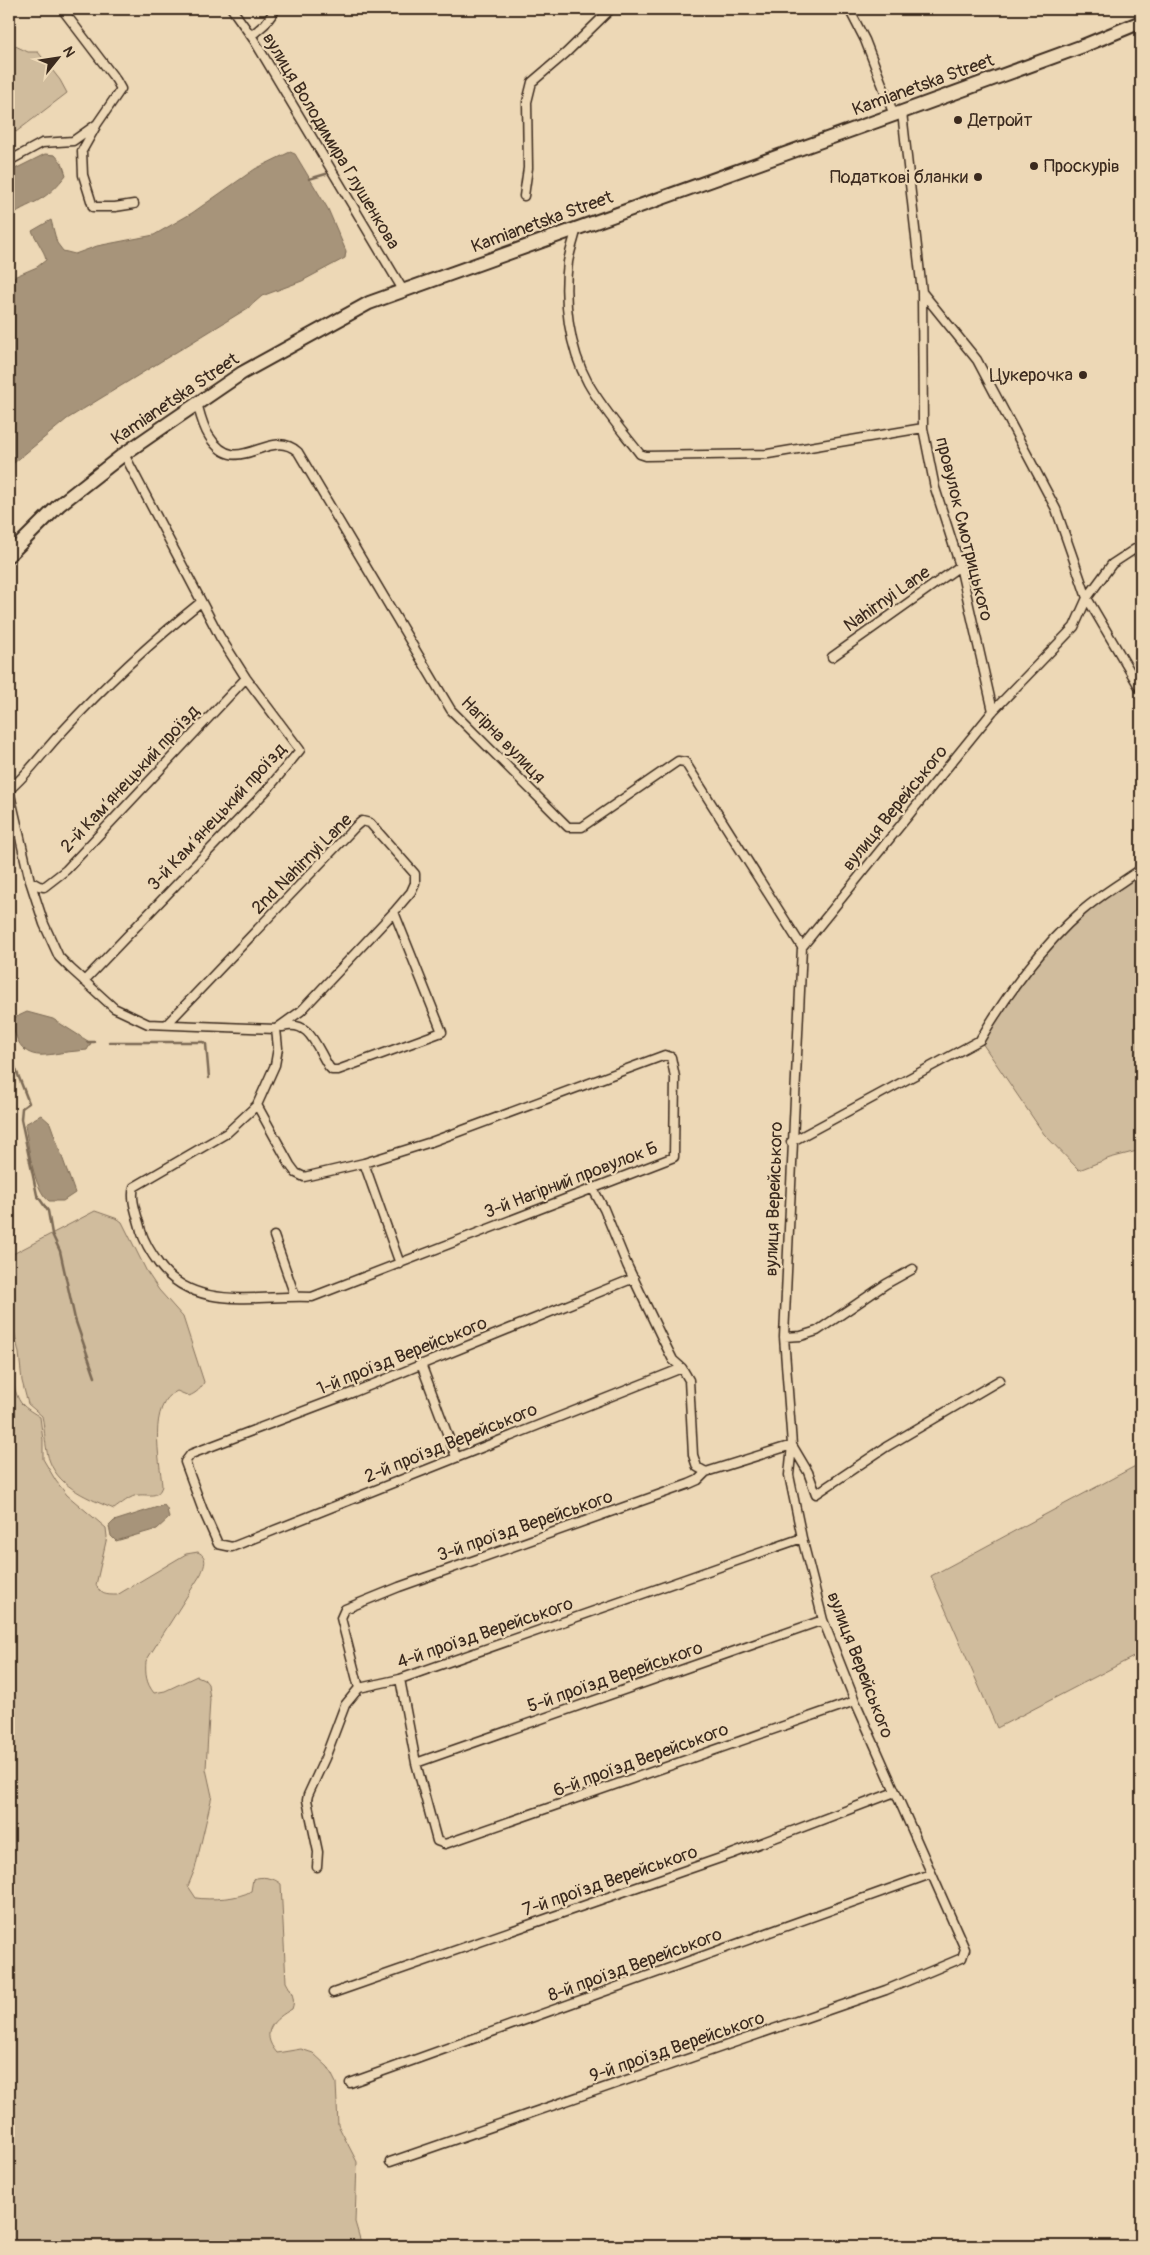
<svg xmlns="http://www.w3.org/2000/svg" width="1150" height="2255" viewBox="0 0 1150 2255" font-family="Pangolin,sans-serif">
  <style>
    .green { fill: #d0bc9d; stroke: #86735e }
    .water { fill: #a7947a; stroke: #7c6a55 }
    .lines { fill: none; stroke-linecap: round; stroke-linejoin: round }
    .stream { stroke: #7c6a55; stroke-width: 2.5 }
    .street-casing { stroke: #3b2a1e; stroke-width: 11 }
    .primary-casing { stroke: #3b2a1e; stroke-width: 16 }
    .street { stroke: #edd8b6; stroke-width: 8 }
    .primary { stroke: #edd8b6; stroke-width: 12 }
    .poi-dot { fill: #3b2a1e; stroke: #edd8b6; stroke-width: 2 }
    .labels { text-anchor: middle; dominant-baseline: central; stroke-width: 4.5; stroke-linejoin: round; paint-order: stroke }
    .street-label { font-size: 18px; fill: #3b2a1e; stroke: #edd8b6 }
    .poi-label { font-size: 18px; fill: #3b2a1e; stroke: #edd8b6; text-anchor: start }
  </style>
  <rect width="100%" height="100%" fill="#edd8b6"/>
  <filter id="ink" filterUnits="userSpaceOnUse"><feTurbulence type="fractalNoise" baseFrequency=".02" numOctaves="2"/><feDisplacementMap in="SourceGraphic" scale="10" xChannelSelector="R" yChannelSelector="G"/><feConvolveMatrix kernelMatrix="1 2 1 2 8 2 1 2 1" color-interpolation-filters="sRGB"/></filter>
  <g filter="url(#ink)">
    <path class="green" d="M9,43L28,52H38L60,80L67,93L16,132L9,126Z
      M1141,869V1150L1110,1158L1079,1170L1044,1134L980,1040L992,1019L1068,924Z
      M95,1211L118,1219L122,1222L147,1272L159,1290L183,1317L204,1382C201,1389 196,1393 189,1396L177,1391C147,1405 160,1459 162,1486C158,1499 149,1494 139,1495C131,1495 120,1505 114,1509C90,1499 60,1488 50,1462C45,1451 45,1429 42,1416L28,1404L22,1381L19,1353L9,1309V1260L11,1255Z
      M9,1321C16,1344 7,1384 21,1403C26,1409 34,1413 40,1417L43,1440V1459L56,1481L67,1495L106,1528L107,1537L96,1585C101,1595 106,1595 117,1595L186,1554L198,1552C208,1557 205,1565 201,1574L146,1661C145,1674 146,1683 154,1693L165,1691L197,1676L204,1679L208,1684L210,1699L206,1769L212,1796L195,1869L188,1886L196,1898C210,1900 239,1899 251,1891L253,1879C262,1876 273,1877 281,1884L286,1982C291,1991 296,1999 292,2009C274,2019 259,2032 277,2053L301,2049L313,2053L328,2067L336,2083L338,2125L357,2162L355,2222L362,2246H9Z
      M1141,1463V1653L997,1728L931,1576Z"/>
    <path class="water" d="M290,152L295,154L328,209L346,251L345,258L302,281L262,296L248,308L67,419L9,467V279L37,267L46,260L44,253L32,231L51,220L57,243L63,251L75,254L97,246L154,235L192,213L255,169Z
      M45,154L55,155L62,163L66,175C58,185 50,194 39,200C29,206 15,210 9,219V172Z
      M27,1012L53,1019L91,1043L87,1050C80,1051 74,1051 67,1052C49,1054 29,1062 18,1041C14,1032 12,1027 14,1018Z
      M41,1115L50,1123L75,1193L63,1201H49C33,1189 28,1144 25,1124Z
      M164,1505L167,1509L169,1518L157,1529L116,1541L111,1536L109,1526L114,1521Z"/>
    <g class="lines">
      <path class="stream" d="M309,179L326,174
        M87,1042H94
        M109,1042H203L206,1044L209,1078
        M11,1057L29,1103L22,1108L21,1119L37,1195L48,1211L52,1234L60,1251L75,1319L95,1377"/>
      <g class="street-casing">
        <path id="street" d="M232,9L254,40L403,290
          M849,9L865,40L894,115
          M251,36L265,24L276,9
          M902,112L922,292L977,360L1056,509L1087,598L1141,690
          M96,126L82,151L83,175L93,207H115L134,204
          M9,161L42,143L73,141L97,124L121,89L116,80L62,9
          M524,196L528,168L527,102L532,82L566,53L611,9
          M577,228C574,239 570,251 568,262C563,301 569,348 588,383C602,408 622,431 640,454L646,456L768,454L923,428
          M922,292L923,428L935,488L960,566L993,711
          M197,403C200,414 203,427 209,436C238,482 268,425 298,452L451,710L568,827H582L678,761L685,762L802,947
          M201,602C151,642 104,686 61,733C43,752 29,773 9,790L30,881L44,924L59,957L70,968L114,1008L148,1024L276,1029L278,1048L275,1065L257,1105L227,1133L134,1187C130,1200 138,1217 141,1231C145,1244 151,1253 159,1264C195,1313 260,1294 312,1297L674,1157L675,1077L671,1057L665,1055L431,1142L364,1163L304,1177L296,1173L290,1165L257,1105
          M832,657L960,566
          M30,881L39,886L44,887L66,870L246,678
          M84,981L267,790L300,750L246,678L220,637L124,454
          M167,1024L356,826L362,821L370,823L415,874V883L411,892L394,912L301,1011L276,1029
          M283,1027C310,1019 316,1047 329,1067L332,1070H338L442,1032L394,912
          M791,1142L980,1040C1006,995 1043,945 1082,911C1100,895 1121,883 1141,869
          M364,1163L400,1264
          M593,1189L604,1209L627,1265L661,1336L673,1360L682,1368L689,1380L693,1455L697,1467L706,1472
          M274,1236L295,1296
          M634,1278L354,1392L191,1454L185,1462L202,1508L218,1544L232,1547L682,1368
          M784,1337L801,1336L817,1331L886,1284L913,1269
          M421,1364L456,1457
          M400,1679L416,1763L437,1841L445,1844L855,1701
          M359,1688L341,1618L345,1609L399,1587L689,1484L698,1480L706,1472L792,1445L808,1472L816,1494L886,1447L1000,1380
          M416,1763L823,1620
          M317,1867L318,1852L307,1800L308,1795L325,1758L345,1705L359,1688L400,1679L802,1538
          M333,1993L732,1854L895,1792
          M350,2083L931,1874
          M390,2162L886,1990L962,1958L965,1949L855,1701L823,1620L802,1538L789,1475L792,1445L784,1337L802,947L993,711L1074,627L1087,598L1112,564L1141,545"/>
      </g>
      <g class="primary-casing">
        <path id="primary" d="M9,555L59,505L124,454L160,429L242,373L369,303L902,112L1083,46L1141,22"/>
      </g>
      <use href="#street" class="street"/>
      <use href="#primary" class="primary"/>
    </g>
  </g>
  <g class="poi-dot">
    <circle cx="958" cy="120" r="5"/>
    <circle cx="1034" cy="166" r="5"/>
    <circle cx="978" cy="177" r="5"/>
    <circle cx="1083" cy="375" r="5"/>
  </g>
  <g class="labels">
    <g class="street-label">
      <text transform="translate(923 85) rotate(-20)">Kamianetska Street</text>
      <text transform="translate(331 141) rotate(59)">вулиця Володимира Глушенкова</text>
      <text transform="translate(542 222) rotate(-20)">Kamianetska Street</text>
      <text transform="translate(175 399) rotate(-34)">Kamianetska Street</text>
      <text transform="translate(964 529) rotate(76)">провулок Смотрицького</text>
      <text transform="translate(887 599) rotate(-35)">Nahirnyi Lane</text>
      <text transform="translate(503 740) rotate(46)">Нагірна вулиця</text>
      <text transform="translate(130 779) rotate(-47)">2-й Камʼянецький проїзд</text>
      <text transform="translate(895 808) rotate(-51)">вулиця Верейського</text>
      <text transform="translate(217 817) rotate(-47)">3-й Камʼянецький проїзд</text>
      <text transform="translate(302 864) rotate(-45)">2nd Nahirnyi Lane</text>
      <text transform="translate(571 1180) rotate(-21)">3-й Нагірний провулок Б</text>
      <text transform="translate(774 1199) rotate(-88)">вулиця Верейського</text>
      <text transform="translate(402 1356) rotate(-22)">1-й проїзд Верейського</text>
      <text transform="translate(451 1443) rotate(-22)">2-й проїзд Верейського</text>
      <text transform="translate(525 1526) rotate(-19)">3-й проїзд Верейського</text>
      <text transform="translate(485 1633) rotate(-19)">4-й проїзд Верейського</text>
      <text transform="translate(860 1665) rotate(69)">вулиця Верейського</text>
      <text transform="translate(615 1677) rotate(-19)">5-й проїзд Верейського</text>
      <text transform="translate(641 1760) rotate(-20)">6-й проїзд Верейського</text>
      <text transform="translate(610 1881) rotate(-19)">7-й проїзд Верейського</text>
      <text transform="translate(635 1965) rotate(-20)">8-й проїзд Верейського</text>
      <text transform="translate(677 2047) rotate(-19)">9-й проїзд Верейського</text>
    </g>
    <g class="poi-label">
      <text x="968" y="120">Детройт</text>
      <text x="1044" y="166">Проскурів</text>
      <text x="968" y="177" text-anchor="end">Податкові бланки</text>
      <text x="1073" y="375" text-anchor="end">Цукерочка</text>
    </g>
  </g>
  <rect width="1150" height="2255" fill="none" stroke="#edd8b6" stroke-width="30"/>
  <rect x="15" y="15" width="1120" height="2225" fill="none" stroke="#3b2a1e" stroke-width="2" filter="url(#ink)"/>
  <g transform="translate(58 58) rotate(60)" stroke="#edd8b6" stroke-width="4" paint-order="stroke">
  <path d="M0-4L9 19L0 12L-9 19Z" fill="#3b2a1e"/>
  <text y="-8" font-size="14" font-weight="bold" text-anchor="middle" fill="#3b2a1e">N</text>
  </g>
</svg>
